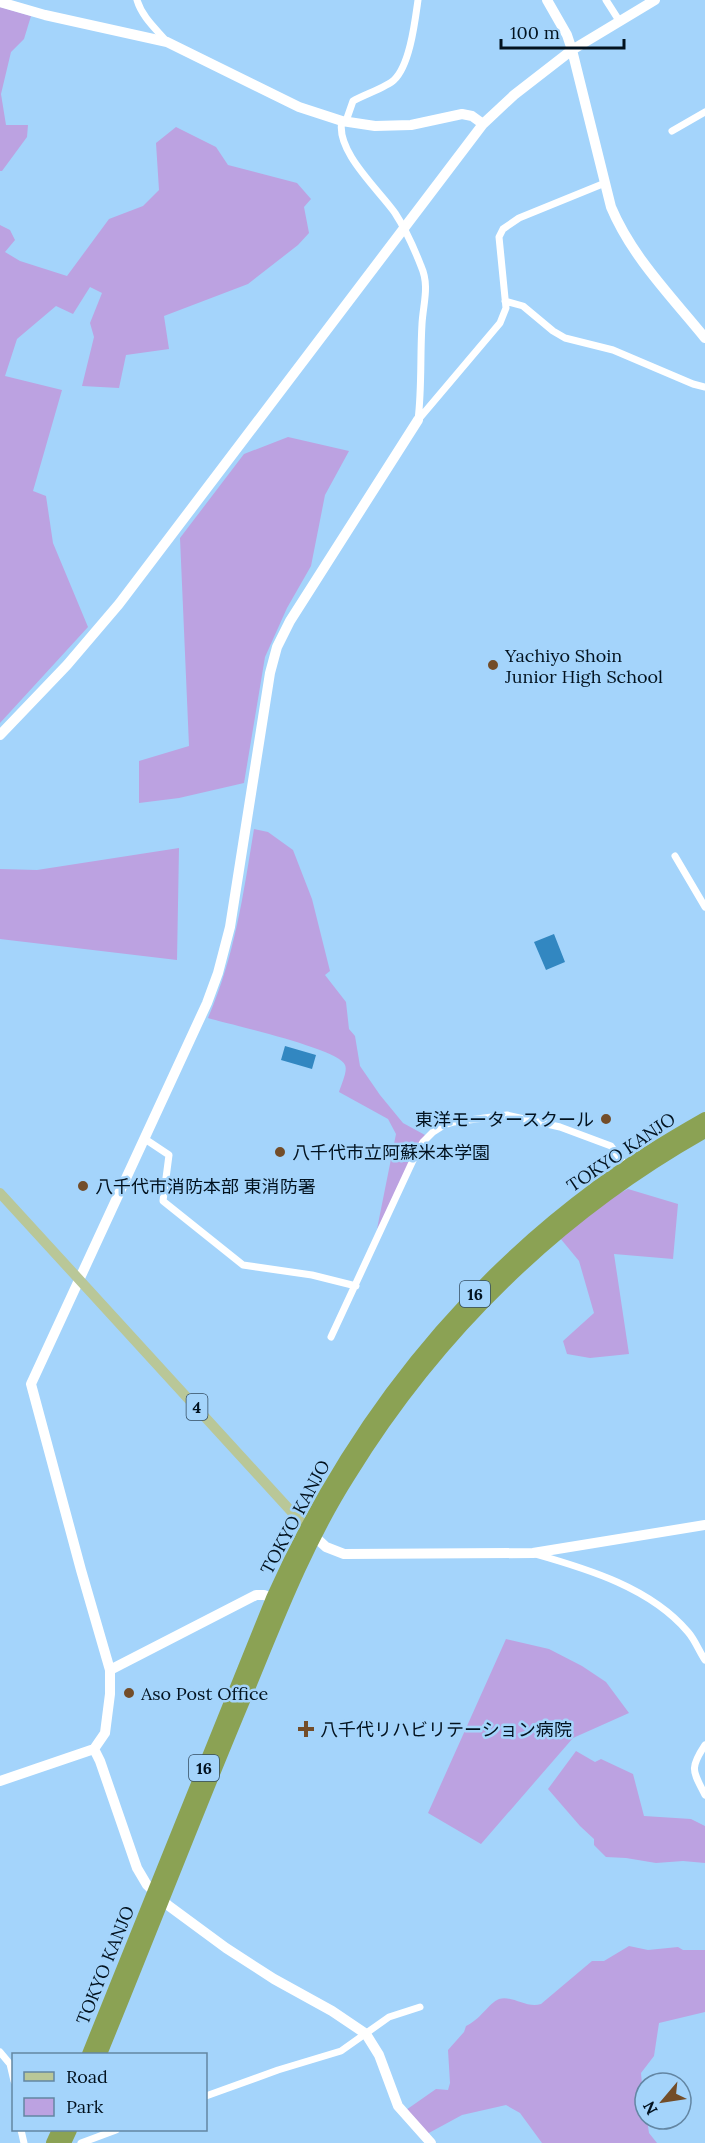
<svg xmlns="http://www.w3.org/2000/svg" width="705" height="2143" viewBox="0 0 705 2143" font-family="Lora,'Noto Sans JP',serif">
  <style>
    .green { fill: #bca2e1 }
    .water { fill: #3287c1 }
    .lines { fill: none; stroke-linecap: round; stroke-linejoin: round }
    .street { stroke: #fff; stroke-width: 7 }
    .secondary { stroke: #fff; stroke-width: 10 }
    .primary { stroke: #b9c798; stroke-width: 10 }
    .highway { stroke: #8ba254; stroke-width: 14 }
    .poi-dot { fill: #734d29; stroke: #a4d4fb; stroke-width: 2 }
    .labels { text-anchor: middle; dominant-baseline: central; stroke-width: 5; stroke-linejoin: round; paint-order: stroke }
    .shield { fill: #a4d4fb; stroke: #334c61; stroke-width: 1.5 }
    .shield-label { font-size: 16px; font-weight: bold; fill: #02121f }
    .poi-label { font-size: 18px; fill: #02121f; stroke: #a4d4fb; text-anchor: start }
    .street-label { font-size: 18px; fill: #02121f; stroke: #a4d4fb }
  </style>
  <rect width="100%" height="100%" fill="#a4d4fb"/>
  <path class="green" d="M0,7L31,16L24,39L11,52L1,94L6,125H28L27,137L2,171H0Z
    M176,127L216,147L228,165L297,183L311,199L304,207L309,233L298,245L248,284L164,316L169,349L126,355L119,388L82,386L94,337L90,323L102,293L90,287L73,314L56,306L17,339L5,376L62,390L33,491L46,496L53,543L88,627L0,723V225L10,230L15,240L5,252L20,261L67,276L109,219L143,206L159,190L156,143Z
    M288,437L349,451L325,495L311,566L287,608L265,657L244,783L179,798L139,803V761L189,746L180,538L244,454Z
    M254,829L268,832L293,850L312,899L330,971L325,975L346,1002L349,1029L355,1036L360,1066L380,1095L403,1123L425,1135L377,1229L396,1134L388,1119L339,1092C341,1085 348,1071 345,1065C340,1049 228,1024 208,1018C235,955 243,896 254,829Z
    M179,848L177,960L0,939V869L37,870Z
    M628,1189L678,1204L673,1259L614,1254L629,1354L590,1358L567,1354L563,1341L594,1313L579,1261L560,1238L612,1197Z
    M506,1639L549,1649L582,1666L606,1682L629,1713L573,1738L481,1844L428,1813Z
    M576,1751L595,1762L601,1759L633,1774L644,1816L691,1819L705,1826V1863L683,1861L656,1863L626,1858L606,1857L594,1845V1839L580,1826L548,1789Z
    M629,1946L648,1950L678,1947L683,1950H705V2012L659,2023L654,2056L641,2073L645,2119H647L649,2133L657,2143H542L520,2113L506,2105L462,2115L427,2134L406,2110L436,2089L448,2090L450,2083L448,2050L464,2032L466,2026C480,2020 489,2003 499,1999C513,1995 527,2009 541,2004L592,1961H604Z"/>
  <path class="water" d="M554,934L565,962L546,970L534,942Z
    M285,1046L316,1055L312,1069L281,1060Z"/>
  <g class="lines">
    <path class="street" d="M137,0C142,17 156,29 167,42
      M606,0L620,22
      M342,121C335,151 379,190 395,213C406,230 414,248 421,266C430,286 423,304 422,324C420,356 422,388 418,420
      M346,121L353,101C363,95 387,87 394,80C410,65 415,21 418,0
      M672,131L705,112
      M505,301L523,306L553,331L565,338L613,350L693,384L705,387
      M418,420L500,323L506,308L499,237L503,229L519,218L605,183
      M675,856L705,907
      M145,1139L169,1155L163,1201L243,1265L312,1275L356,1286
      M331,1337L415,1156L423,1142L433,1132L444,1125L454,1122L507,1115L560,1127L611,1146L626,1167
      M535,1554C588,1569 651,1588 688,1632C695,1640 699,1651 705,1660
      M705,1745C689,1769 693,1771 705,1795
      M0,2052L10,2064L14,2081
      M206,2096L278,2070L341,2051L389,2017L420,2007
      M21,2130L24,2143
      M81,2143L116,2130"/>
    <path class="secondary" d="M547,0L567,35L572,50L611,207C632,257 671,296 705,338
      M0,2L45,15L167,42L299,107L342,121L375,126L411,125L462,114L472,116L483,124
      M0,735L67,665L119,604L483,124L514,95L572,50L655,0
      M314,1536L326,1547L344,1554L533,1553L705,1525
      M110,1670L256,1595H264L273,1598
      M94,1749L100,1761L137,1868L147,1885L169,1906L226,1948L274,1979L332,2011L366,2034L379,2055L398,2106L431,2143
      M0,1781L94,1749L105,1733L110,1694V1670L81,1570L31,1384L207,1003L218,973L230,927L270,673L277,647L290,621L418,420"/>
    <path class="primary" d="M0,1193L311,1533"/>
    <path class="highway" d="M89,2054L273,1598C346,1435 453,1294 598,1187C632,1162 668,1140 705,1119
      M100,2054C149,1935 195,1815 245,1696C276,1621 305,1544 349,1475C437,1332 559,1213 705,1131
      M53,2143L59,2130
      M64,2143L70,2130"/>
  </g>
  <g class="poi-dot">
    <circle cx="493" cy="665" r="6"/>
    <circle cx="606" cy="1119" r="6"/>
    <circle cx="280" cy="1152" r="6"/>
    <circle cx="83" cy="1186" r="6"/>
    <circle cx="129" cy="1693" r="6"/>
    <path d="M303 1720h6v6h6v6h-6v6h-6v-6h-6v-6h6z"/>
  </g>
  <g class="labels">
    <g class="shield">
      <rect x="460" y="1281" width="30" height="26" rx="4.5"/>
      <rect x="186.5" y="1394" width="21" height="26" rx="4.5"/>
      <rect x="189" y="1755" width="30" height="26" rx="4.5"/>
    </g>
    <g class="shield-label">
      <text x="475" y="1294">16</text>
      <text x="197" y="1407">4</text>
      <text x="204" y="1768">16</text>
    </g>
    <g class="poi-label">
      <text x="505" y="655">Yachiyo Shoin<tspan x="505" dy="21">Junior High School</tspan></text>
      <text x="594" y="1119" text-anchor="end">東洋モータースクール</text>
      <text x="292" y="1152">八千代市立阿蘇米本学園</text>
      <text x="95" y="1186">八千代市消防本部 東消防署</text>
      <text x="141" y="1693">Aso Post Office</text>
      <text x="320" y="1729">八千代リハビリテーション病院</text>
    </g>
    <g class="street-label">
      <text transform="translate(621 1152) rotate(-34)">TOKYO KANJO</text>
      <text transform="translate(295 1517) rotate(-62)">TOKYO KANJO</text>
      <text transform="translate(105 1965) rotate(-68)">TOKYO KANJO</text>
    </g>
  </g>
  <rect x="12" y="2053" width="195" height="78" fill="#a4d4fb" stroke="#6386a3" stroke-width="1.5"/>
  <rect x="24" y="2072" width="30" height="9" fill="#b9c798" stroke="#6386a3" stroke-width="1.5"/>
  <text x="66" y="2083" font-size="18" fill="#02121f">Road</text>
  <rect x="24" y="2098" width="30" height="18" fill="#bca2e1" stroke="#6386a3" stroke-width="1.5"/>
  <text x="66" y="2113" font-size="18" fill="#02121f">Park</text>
  <g transform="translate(663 2101) rotate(241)"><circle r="28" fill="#a4d4fb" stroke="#6386a3" stroke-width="1.5"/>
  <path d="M0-4.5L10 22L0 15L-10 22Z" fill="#734d29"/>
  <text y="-9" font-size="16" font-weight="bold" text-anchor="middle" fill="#02121f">N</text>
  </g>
  <path d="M501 39v9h123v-9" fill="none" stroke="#02121f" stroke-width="3"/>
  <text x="510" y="39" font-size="18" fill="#02121f" stroke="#a4d4fb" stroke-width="4.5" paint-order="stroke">100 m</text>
</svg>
